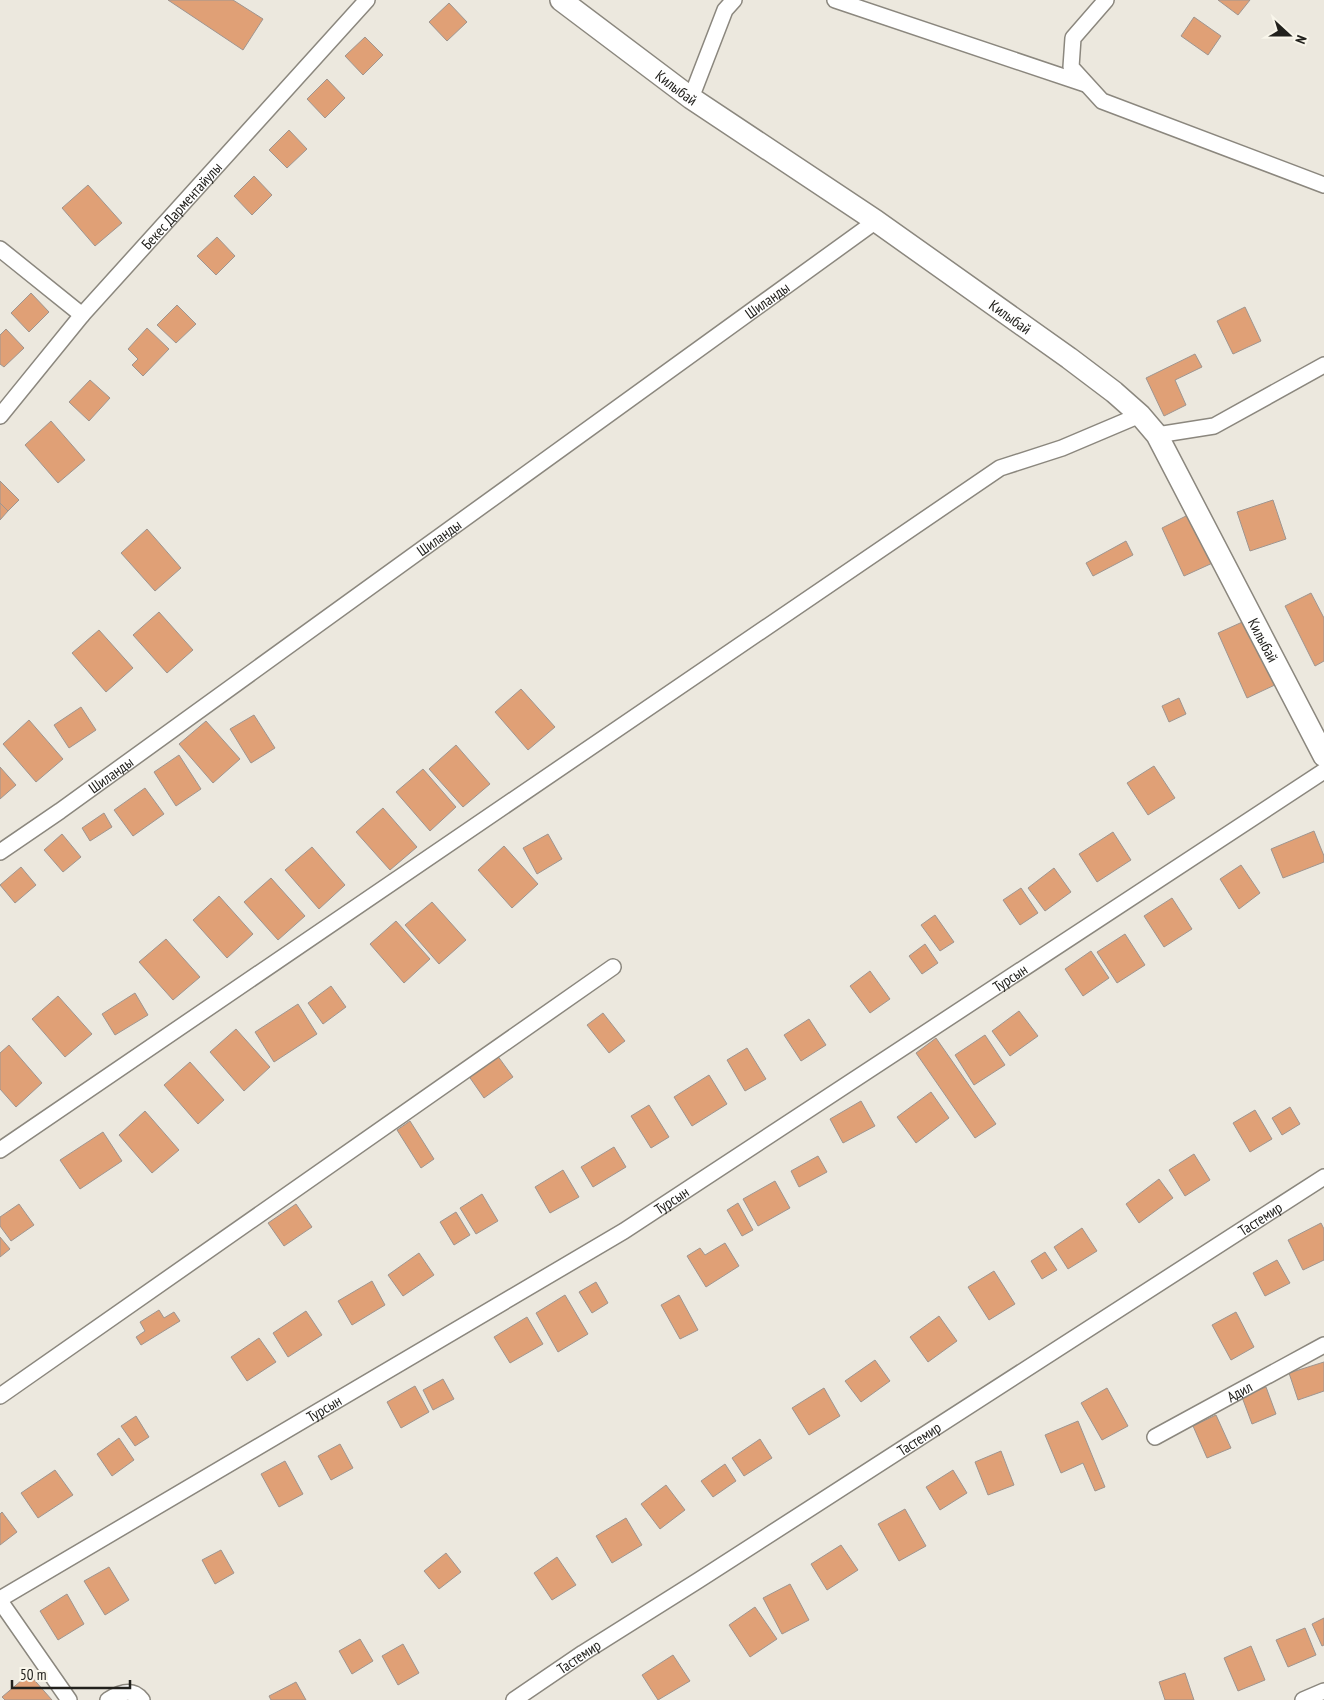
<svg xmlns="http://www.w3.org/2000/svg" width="1324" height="1700" viewBox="0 0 1324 1700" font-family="'PT Sans Narrow',sans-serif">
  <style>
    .building { fill: #e0a076; stroke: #9f958f }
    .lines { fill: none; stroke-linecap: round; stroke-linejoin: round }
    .street-casing { stroke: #8b877e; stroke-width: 18 }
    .secondary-casing { stroke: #8b877e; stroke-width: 24 }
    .street { stroke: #fff; stroke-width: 15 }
    .secondary { stroke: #fff; stroke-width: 21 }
    .labels { text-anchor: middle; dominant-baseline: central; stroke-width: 4; stroke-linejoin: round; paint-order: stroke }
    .street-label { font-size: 15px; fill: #22211d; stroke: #f9f6eb }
  </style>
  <rect width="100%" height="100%" fill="#ece8de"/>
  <path class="building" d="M168,0H233L263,19L243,50Z
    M1218,0H1250L1238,15Z
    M449,3L467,22L447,41L429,22Z
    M1194,17L1221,36L1208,55L1181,36Z
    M365,37L383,55L363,75L345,56Z
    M327,79L345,98L325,118L307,99Z
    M289,130L307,149L287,168L269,150Z
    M254,176L272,195L252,215L234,196Z
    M88,185L122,223L95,246L62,208Z
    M217,237L235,256L216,275L197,256Z
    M31,293L49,312L29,332L11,313Z
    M177,305L196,324L176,343L157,325Z
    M1245,307L1261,341L1233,354L1217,321Z
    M147,328L169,349L143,376L132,365L138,359L128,349Z
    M6,329L24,348L4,367L0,364V335Z
    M1195,354L1202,367L1175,380L1186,405L1164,416L1146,378Z
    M90,380L110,398L89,421L69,402Z
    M51,421L85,460L58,483L25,445Z
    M0,481L19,500L8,511L0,503Z
    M1273,500L1286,539L1250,551L1237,512Z
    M0,503L8,511L0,520Z
    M1194,512L1217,561L1184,576L1162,528Z
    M147,529L181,568L155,591L121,553Z
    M1126,541L1133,555L1093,576L1086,563Z
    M1311,593L1324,618V661L1315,666L1285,606Z
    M159,612L193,650L167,673L133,635Z
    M1249,619L1277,684L1247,698L1218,633Z
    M99,630L133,668L106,692L72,653Z
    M521,689L555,727L528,750L495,712Z
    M1179,698L1186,714L1169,722L1162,706Z
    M81,707L96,730L69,748L54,725Z
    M254,715L275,748L251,763L230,729Z
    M29,720L63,759L36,782L3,744Z
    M206,721L240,759L213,783L179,744Z
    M456,745L490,784L463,807L429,769Z
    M179,755L201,789L176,806L154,772Z
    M1154,766L1175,798L1148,815L1127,783Z
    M0,767L16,785L0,799Z
    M423,769L456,807L430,831L396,792Z
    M145,788L164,814L133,836L114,810Z
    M383,808L417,847L390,870L356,832Z
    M104,813L112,827L90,841L82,828Z
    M1314,831L1324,856V862L1283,878L1271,849Z
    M1113,832L1131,860L1097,882L1079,854Z
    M62,834L81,857L63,872L44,850Z
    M548,834L562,859L537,874L523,848Z
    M504,846L538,884L512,908L478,870Z
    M312,847L345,885L319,909L285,870Z
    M1241,865L1260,893L1239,909L1220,879Z
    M21,867L36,885L15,903L0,885Z
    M1054,868L1071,892L1045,911L1028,888Z
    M271,878L305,916L278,940L244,902Z
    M1021,888L1038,913L1020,925L1003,900Z
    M219,896L253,934L227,958L193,920Z
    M1172,898L1192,929L1164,947L1144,916Z
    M432,902L466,940L439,964L405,925Z
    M935,915L954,942L940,951L921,925Z
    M396,921L430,959L404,983L370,944Z
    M1125,934L1145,965L1117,983L1097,952Z
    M166,939L200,977L173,1000L139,962Z
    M925,944L938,963L922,974L909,956Z
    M1091,951L1109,978L1083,996L1065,969Z
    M870,971L890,999L870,1013L850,986Z
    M331,986L346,1007L323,1024L308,1003Z
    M135,993L148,1015L115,1035L102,1014Z
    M58,996L92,1034L65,1057L32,1019Z
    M298,1004L317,1034L274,1062L255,1032Z
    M1019,1011L1038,1036L1010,1056L992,1031Z
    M603,1013L625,1041L609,1053L587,1025Z
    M809,1019L826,1045L801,1061L784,1035Z
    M236,1029L270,1067L244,1091L210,1052Z
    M985,1035L1005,1065L974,1085L955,1055Z
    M936,1038L996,1124L975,1138L916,1053Z
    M9,1045L42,1083L16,1107L0,1089V1053Z
    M747,1048L766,1079L745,1091L727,1060Z
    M497,1055L513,1077L484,1098L468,1075Z
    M190,1062L224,1100L198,1124L164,1085Z
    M709,1075L727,1104L692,1126L674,1097Z
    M931,1092L949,1118L916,1143L897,1117Z
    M861,1101L875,1126L843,1143L830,1119Z
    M649,1105L669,1137L651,1148L631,1116Z
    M1290,1107L1300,1124L1282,1135L1272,1118Z
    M1255,1110L1272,1139L1250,1152L1233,1123Z
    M145,1111L179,1150L152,1173L119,1135Z
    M410,1121L434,1159L421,1168L397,1130Z
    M103,1132L122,1161L80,1189L60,1160Z
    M614,1147L626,1167L593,1187L581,1167Z
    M1194,1154L1210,1180L1185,1196L1169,1170Z
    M818,1156L827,1172L799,1187L791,1171Z
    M563,1170L579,1197L550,1213L535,1187Z
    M1159,1179L1173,1198L1139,1223L1126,1204Z
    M775,1181L790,1208L758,1226L743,1199Z
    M482,1194L498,1221L476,1234L460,1208Z
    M738,1203L753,1230L742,1236L727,1210Z
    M19,1204L34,1225L11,1241L0,1226V1217Z
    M296,1204L312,1227L284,1246L268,1223Z
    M456,1212L470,1235L454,1245L440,1222Z
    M1321,1223L1324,1229V1260L1303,1270L1288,1240Z
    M1082,1228L1097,1251L1068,1269L1054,1247Z
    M0,1237L10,1249L0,1257Z
    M725,1243L739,1266L706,1287L687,1256L700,1248L705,1255Z
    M1045,1252L1057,1270L1042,1279L1031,1261Z
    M419,1253L434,1275L403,1296L388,1275Z
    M1277,1260L1290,1283L1265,1296L1253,1273Z
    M994,1271L1015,1304L989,1320L968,1287Z
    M372,1281L385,1305L352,1325L338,1301Z
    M596,1282L608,1303L592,1313L579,1292Z
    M565,1295L588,1334L558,1352L536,1313Z
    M679,1295L698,1330L680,1339L661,1305Z
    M159,1310L164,1318L174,1312L180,1321L141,1345L136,1337L145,1331L140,1322Z
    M306,1311L322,1335L288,1357L273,1333Z
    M1236,1312L1254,1347L1231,1360L1212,1325Z
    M939,1316L957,1341L928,1362L910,1337Z
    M527,1317L543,1344L510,1363L494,1337Z
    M259,1338L276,1362L247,1381L231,1357Z
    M875,1360L890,1381L861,1402L845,1381Z
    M1324,1362V1391L1298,1400L1289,1373Z
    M443,1379L454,1399L433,1410L423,1390Z
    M415,1386L429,1412L401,1428L387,1402Z
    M1266,1387L1276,1414L1252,1424L1242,1397Z
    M824,1388L840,1416L809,1435L792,1408Z
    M1107,1388L1128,1426L1102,1440L1081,1403Z
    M1216,1415L1231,1448L1207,1458L1193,1426Z
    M136,1416L149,1437L135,1446L121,1426Z
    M1078,1421L1105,1487L1095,1491L1083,1463L1061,1473L1045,1435Z
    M119,1438L134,1460L112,1476L97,1454Z
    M760,1439L772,1458L744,1476L732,1458Z
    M340,1444L353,1468L331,1480L318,1456Z
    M1001,1451L1014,1485L988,1495L975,1462Z
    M285,1461L303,1494L279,1507L261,1474Z
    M725,1464L736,1481L713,1497L701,1481Z
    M55,1470L73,1495L38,1518L21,1493Z
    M953,1470L967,1493L940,1510L926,1487Z
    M666,1485L685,1510L660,1529L641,1504Z
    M905,1509L926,1546L899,1561L878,1524Z
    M2,1512L17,1532L0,1545V1514Z
    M626,1518L642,1545L612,1563L596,1536Z
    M841,1545L858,1570L827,1590L811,1564Z
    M221,1550L234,1573L215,1584L202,1560Z
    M446,1553L461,1572L439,1589L424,1571Z
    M557,1557L576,1585L552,1600L534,1573Z
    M109,1567L129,1600L105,1615L84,1581Z
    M790,1584L809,1620L782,1634L763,1598Z
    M67,1594L84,1624L58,1640L40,1611Z
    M755,1607L777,1639L750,1657L729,1625Z
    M1324,1618V1645L1322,1646L1312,1624Z
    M1305,1628L1316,1655L1288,1667L1276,1640Z
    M360,1639L373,1661L352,1674L339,1651Z
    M403,1644L419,1673L398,1685L382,1656Z
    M1251,1646L1265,1680L1238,1691L1224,1658Z
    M673,1655L690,1681L658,1700L642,1675Z
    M1185,1673L1194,1700H1165L1159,1682Z
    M29,1674L52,1700H5L2,1697Z
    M296,1682L306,1700H271L269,1696Z"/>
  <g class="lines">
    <g class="street-casing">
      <g id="street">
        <path d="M835,0L1085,84"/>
        <path d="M1106,0L1073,38L1071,67L1102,101L1324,185"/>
        <path d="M691,98L725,10L734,0"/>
        <path d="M0,249L82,315"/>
        <path id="s1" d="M0,416L82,315L367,0"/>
        <path d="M1157,435L1214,426L1324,365"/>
        <path id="s2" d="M0,852L60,811L876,221"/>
        <path d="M0,1150L1000,468L1062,448L1140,415"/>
        <path d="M0,1396L613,967"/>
        <path id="s3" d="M1155,1437L1324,1345"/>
        <path id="s4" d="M0,1599L624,1231L1324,771"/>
        <path d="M0,1601L69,1700"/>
        <path d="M108,1700C119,1693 132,1687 142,1700"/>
        <path id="s5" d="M514,1700L583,1653L699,1580L1324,1177"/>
        <path d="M1303,1700L1324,1691"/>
      </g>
    </g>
    <g class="secondary-casing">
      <g id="secondary">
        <path id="s6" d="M561,0L691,98L876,221L1069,358L1114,392L1140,415L1157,435L1324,756"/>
      </g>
    </g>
    <use href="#street" class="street"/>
    <use href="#secondary" class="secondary"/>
  </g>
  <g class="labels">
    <g class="street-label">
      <text stroke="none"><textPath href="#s6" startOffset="145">Килыбай</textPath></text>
      <text stroke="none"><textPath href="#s1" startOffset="278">Бекес Дарментайулы</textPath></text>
      <text stroke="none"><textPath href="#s2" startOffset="945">Шиланды</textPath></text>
      <text stroke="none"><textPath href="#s6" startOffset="550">Килыбай</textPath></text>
      <text stroke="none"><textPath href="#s2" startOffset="540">Шиланды</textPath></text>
      <text stroke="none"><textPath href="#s6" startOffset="970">Килыбай</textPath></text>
      <text stroke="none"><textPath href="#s2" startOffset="135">Шиланды</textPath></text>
      <text stroke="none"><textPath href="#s4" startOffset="1186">Турсын</textPath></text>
      <text stroke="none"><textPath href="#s4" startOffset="781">Турсын</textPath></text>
      <text stroke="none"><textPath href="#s5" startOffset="888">Тастемир</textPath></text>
      <text stroke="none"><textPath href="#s3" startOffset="96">Адил</textPath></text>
      <text stroke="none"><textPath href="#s4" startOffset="376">Турсын</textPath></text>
      <text stroke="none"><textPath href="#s5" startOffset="482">Тастемир</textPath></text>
      <text stroke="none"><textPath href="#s5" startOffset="78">Тастемир</textPath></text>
    </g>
  </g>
  <g transform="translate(1289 35) rotate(111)" stroke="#f9f6eb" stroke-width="4" paint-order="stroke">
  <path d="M0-4L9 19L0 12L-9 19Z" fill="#22211d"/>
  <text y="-8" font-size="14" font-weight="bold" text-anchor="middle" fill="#22211d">N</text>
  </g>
  <path d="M12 1680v8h118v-8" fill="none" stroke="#22211d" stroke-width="2.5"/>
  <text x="20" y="1680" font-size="15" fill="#22211d" stroke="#f9f6eb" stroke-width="4" paint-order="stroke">50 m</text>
</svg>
